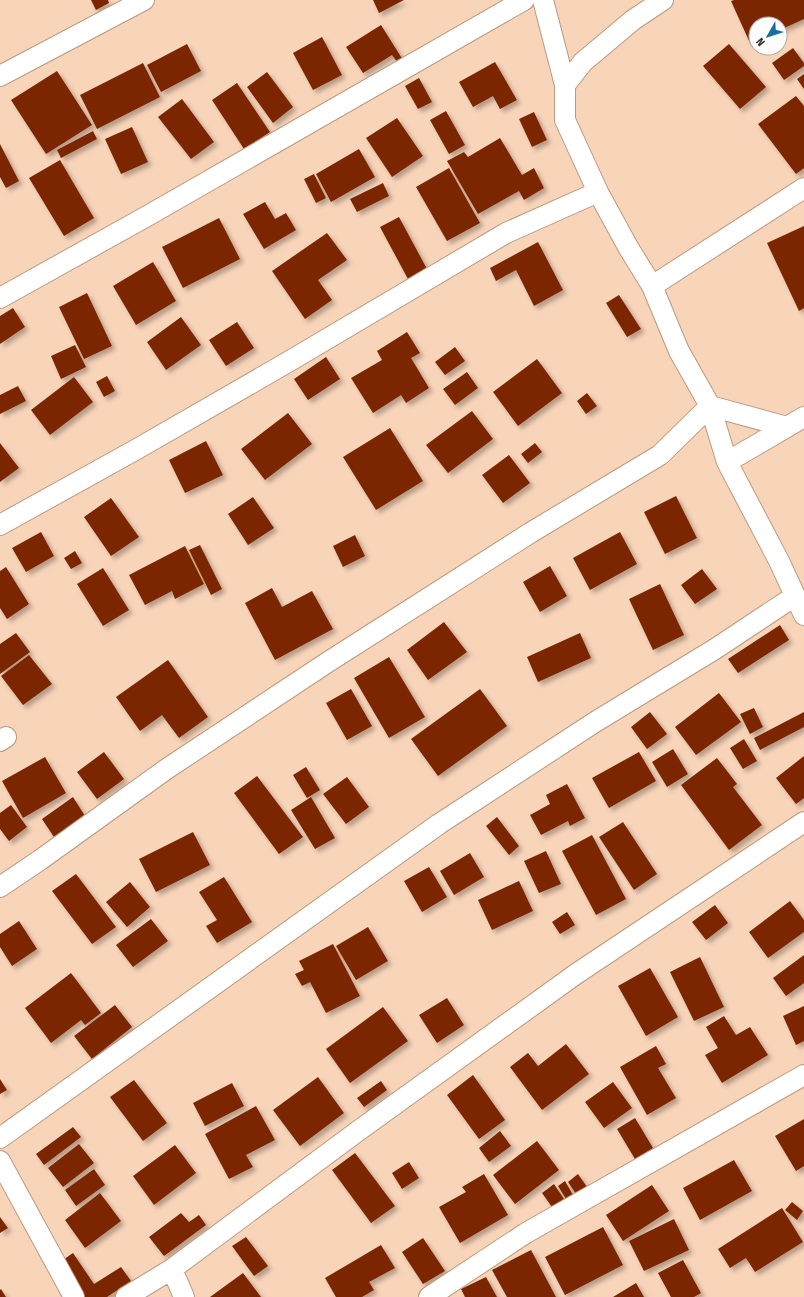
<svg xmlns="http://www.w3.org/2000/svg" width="804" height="1297" viewBox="0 0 804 1297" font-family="'Fira Sans Condensed',sans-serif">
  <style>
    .building { fill: #7c2600; filter: url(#shadow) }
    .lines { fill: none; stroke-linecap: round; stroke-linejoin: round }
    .minor-casing { stroke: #ba997f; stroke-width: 22 }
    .minor { stroke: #fff; stroke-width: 20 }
  </style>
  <defs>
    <filter id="shadow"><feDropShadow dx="3.5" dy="3.5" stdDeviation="2" flood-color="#0004"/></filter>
  </defs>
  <rect width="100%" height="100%" fill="#f8d4b9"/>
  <path class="building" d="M91,0H108L109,3L96,10Z
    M373,0H404L379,13Z
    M734,0H804V19L780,30V24H756V41L750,43L731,1Z
    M381,25L403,60L398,63L392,55L363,73L346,47Z
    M322,37L342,75L313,90L293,53Z
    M187,44L201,71L161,92L147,65Z
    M729,44L766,87L740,109L703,66Z
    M793,48L804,63V66L784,80L772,63Z
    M495,62L517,100L500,109L493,96L473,107L459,82Z
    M143,63L160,97L97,129L80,95Z
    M57,71L92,125L46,154L11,100Z
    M267,72L293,107L273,123L247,87Z
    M804,74V89L797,79Z
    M419,78L432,102L418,109L405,86Z
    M237,83L270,132L244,149L212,100Z
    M796,96L804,106V168L796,174L758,124Z
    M182,99L214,142L191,159L158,117Z
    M446,111L465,145L449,154L430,120Z
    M534,112L547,140L532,147L519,119Z
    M397,118L423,156L392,177L366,138Z
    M132,127L148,162L121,174L105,139Z
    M93,131L97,139L61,158L57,150Z
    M500,138L522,175L534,168L544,188L524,200L519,191L478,214L447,161L464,152L468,157Z
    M0,144L19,181L6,188L0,177Z
    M359,149L375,177L331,202L316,174Z
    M60,160L94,218L64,236L29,178Z
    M449,168L480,223L447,241L416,187Z
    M314,174L326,198L316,203L304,179Z
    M383,183L389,196L357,212L350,199Z
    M265,202L275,219L286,213L296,230L264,249L243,214Z
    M399,217L427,269L408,279L380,227Z
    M219,218L240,259L183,288L162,247Z
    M804,226V308L799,311L767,243Z
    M327,233L347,260L318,280L332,300L305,319L272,271Z
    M538,242L563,290L534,306L516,270L496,281L490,268Z
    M153,262L176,301L136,325L113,286Z
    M87,293L112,346L84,359L59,307Z
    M619,295L641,329L627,337L606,303Z
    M13,308L25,327L0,344V316Z
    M181,317L201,345L166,370L147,342Z
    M237,322L254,348L226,366L209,340Z
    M407,332L420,353L411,358L429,388L406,403L401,395L373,413L351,378L382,360L377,351Z
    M75,345L86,367L61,379L51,356Z
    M455,347L465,361L445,375L435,362Z
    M326,357L340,379L308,400L294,379Z
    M537,359L562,393L518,426L493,392Z
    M467,372L478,388L455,405L443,389Z
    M107,376L115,391L104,397L96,382Z
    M74,377L93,402L50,435L31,410Z
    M18,386L26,401L0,414V395Z
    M587,393L597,406L586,414L577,401Z
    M472,411L493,439L448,473L426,445Z
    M288,413L312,444L265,480L241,449Z
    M390,428L423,481L376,510L343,457Z
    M206,441L223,475L185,493L169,460Z
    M0,443L19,468L0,482Z
    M535,443L542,452L528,463L521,454Z
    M509,455L530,483L503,503L482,475Z
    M676,496L697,538L665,554L644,512Z
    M253,497L274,528L248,545L228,514Z
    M111,498L139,537L111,556L84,517Z
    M41,532L54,556L26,572L12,548Z
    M620,532L637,564L590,590L573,558Z
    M355,535L365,556L343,567L333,546Z
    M200,545L222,589L211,595L189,550Z
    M185,546L204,584L175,599L172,591L145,605L129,575Z
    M75,551L82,563L71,569L64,558Z
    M550,566L567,596L540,612L523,582Z
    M6,567L29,604L7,619L0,608V571Z
    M103,568L129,610L103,626L77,584Z
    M702,569L717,589L695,604L681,585Z
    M660,584L684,635L653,650L629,599Z
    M272,588L282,607L312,591L333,629L275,660L245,603Z
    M444,622L467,652L428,680L407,650Z
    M780,625L789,640L738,673L728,659Z
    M16,633L30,652L0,674V644Z
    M580,633L591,658L538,682L527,657Z
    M29,655L52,684L23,705L1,676Z
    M389,657L425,717L389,738L354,678Z
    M168,660L208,717L179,738L162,715L140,731L116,697Z
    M351,689L372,726L347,740L326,703Z
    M480,689L507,726L438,776L411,739Z
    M719,693L741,722L696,755L675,727Z
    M754,708L763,727L750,734L740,714Z
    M650,712L667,734L647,749L631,727Z
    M804,712V727L760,750L754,738Z
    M744,739L757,761L743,769L730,748Z
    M673,749L688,774L667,787L652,762Z
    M104,752L124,779L97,799L77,772Z
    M639,752L656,781L609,808L592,778Z
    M804,756V798L796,804L776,778Z
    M45,757L66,793L23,818L2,781Z
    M717,758L737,784L733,787L762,825L729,850L681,785Z
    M306,767L320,790L307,798L293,775Z
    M257,776L303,837L279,854L234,793Z
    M347,777L369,807L346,824L323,794Z
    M567,784L585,818L570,826L568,821L541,835L530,815L550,804L546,795Z
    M73,797L85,816L54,837L42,819Z
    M311,797L335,838L315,849L291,810Z
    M11,805L27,827L9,841L0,829V813Z
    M497,817L519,846L509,855L486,826Z
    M623,822L657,874L634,890L599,837Z
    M193,832L210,865L156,892L139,859Z
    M592,835L626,899L596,915L562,851Z
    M546,851L561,884L539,893L524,861Z
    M470,853L484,877L454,895L440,871Z
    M429,867L447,897L422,912L404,881Z
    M76,874L116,927L92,944L52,891Z
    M224,877L252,922L217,943L206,926L217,920L199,892Z
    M519,881L533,911L492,930L478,900Z
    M130,882L150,907L127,927L106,902Z
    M790,901L804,920V932L768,958L749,932Z
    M715,905L728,923L706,940L692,922Z
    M567,912L575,925L560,934L552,922Z
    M151,919L168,941L133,967L116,945Z
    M19,921L37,949L12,966L0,947V934Z
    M368,927L388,961L356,980L336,946Z
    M333,944L360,996L326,1013L310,982L302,986L295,974L304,970L299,961Z
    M804,955V983L786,996L773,978Z
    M700,957L724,1007L694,1021L670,972Z
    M650,968L678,1017L646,1036L618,986Z
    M71,973L101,1013L85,1025L81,1020L51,1043L25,1008Z
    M447,998L464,1025L437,1043L419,1015Z
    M115,1005L132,1027L92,1059L74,1036Z
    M804,1006V1041L796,1045L783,1016Z
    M383,1007L408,1041L350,1083L326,1049Z
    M724,1016L736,1035L750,1027L768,1055L722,1083L705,1055L718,1048L706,1027Z
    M566,1044L589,1074L542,1110L510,1067L528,1053L538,1066Z
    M656,1046L666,1064L658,1068L676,1098L647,1115L620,1067Z
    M473,1075L505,1120L479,1139L447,1095Z
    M318,1077L344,1113L300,1146L273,1110Z
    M0,1079L7,1090L0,1094Z
    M134,1080L167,1123L143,1141L110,1097Z
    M381,1081L387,1090L364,1107L357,1098Z
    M613,1082L632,1108L604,1128L585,1102Z
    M232,1083L244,1106L205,1126L193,1103Z
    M256,1106L275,1140L246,1155L253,1167L229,1179L205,1134Z
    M635,1118L653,1148L635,1159L617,1129Z
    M804,1119V1166L796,1171L775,1136Z
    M73,1127L81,1137L44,1165L36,1154Z
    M500,1131L511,1146L489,1162L479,1148Z
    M537,1141L559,1170L515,1204L493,1175Z
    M79,1144L94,1163L63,1187L48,1168Z
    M175,1145L196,1173L154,1205L133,1176Z
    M355,1153L395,1206L371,1223L332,1170Z
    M734,1160L752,1191L700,1220L683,1188Z
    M409,1162L419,1178L402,1189L392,1173Z
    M94,1169L105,1185L76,1206L65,1190Z
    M484,1174L508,1215L460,1243L439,1207L466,1192L462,1187Z
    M578,1174L587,1187L576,1194L568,1182Z
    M565,1181L573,1195L566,1199L558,1186Z
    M554,1184L564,1199L552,1207L542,1193Z
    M652,1185L669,1211L623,1241L606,1215Z
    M100,1193L121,1221L85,1248L65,1220Z
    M792,1202L803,1211L797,1220L785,1210Z
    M782,1208L803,1242L755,1272L746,1258L730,1268L718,1249Z
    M181,1213L189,1222L199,1215L206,1225L164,1256L149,1237Z
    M0,1217L8,1228L0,1233Z
    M674,1219L689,1250L644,1271L629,1241Z
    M603,1227L623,1265L565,1295L545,1257Z
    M246,1237L268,1266L254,1276L232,1246Z
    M423,1238L445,1271L423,1284L402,1252Z
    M381,1245L395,1268L369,1282L374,1290L362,1297H336L325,1278Z
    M531,1250L556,1297H507L492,1270Z
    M73,1253L94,1284L121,1267L131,1281L107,1297H83L60,1262Z
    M683,1260L701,1293L694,1297H671L658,1273Z
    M243,1273L261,1297H210Z
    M486,1277L497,1297H465L461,1289Z
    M636,1283L644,1297H613Z
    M1,1289L6,1297H0V1290Z"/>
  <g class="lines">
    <g class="minor-casing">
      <path id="minor" d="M543,0L565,85V120L598,192L628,247L652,286L679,351L710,406L727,462L779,561L804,615
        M0,76L144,0
        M565,85L583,62L633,20L663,0
        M652,286L804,188
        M0,298L149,215L524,0
        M727,462L804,417
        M0,525L137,449L288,362L506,233L598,192
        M0,741L6,737
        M0,887L40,860L168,768L328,662L530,533L660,455L710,406L787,427
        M0,1138L439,824L595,722L715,649L795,596
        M0,1161L74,1297
        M172,1269L184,1297
        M126,1297L172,1269L358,1131L576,974L804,822
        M429,1297L526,1233L804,1075"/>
    </g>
    <use href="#minor" class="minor"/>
  </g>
  <g transform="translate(768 36) rotate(231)"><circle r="19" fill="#fdfdfd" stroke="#afa9a5"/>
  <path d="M0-3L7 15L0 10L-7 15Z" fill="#196f9f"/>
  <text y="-6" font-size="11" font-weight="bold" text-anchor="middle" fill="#392c21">N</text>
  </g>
</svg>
